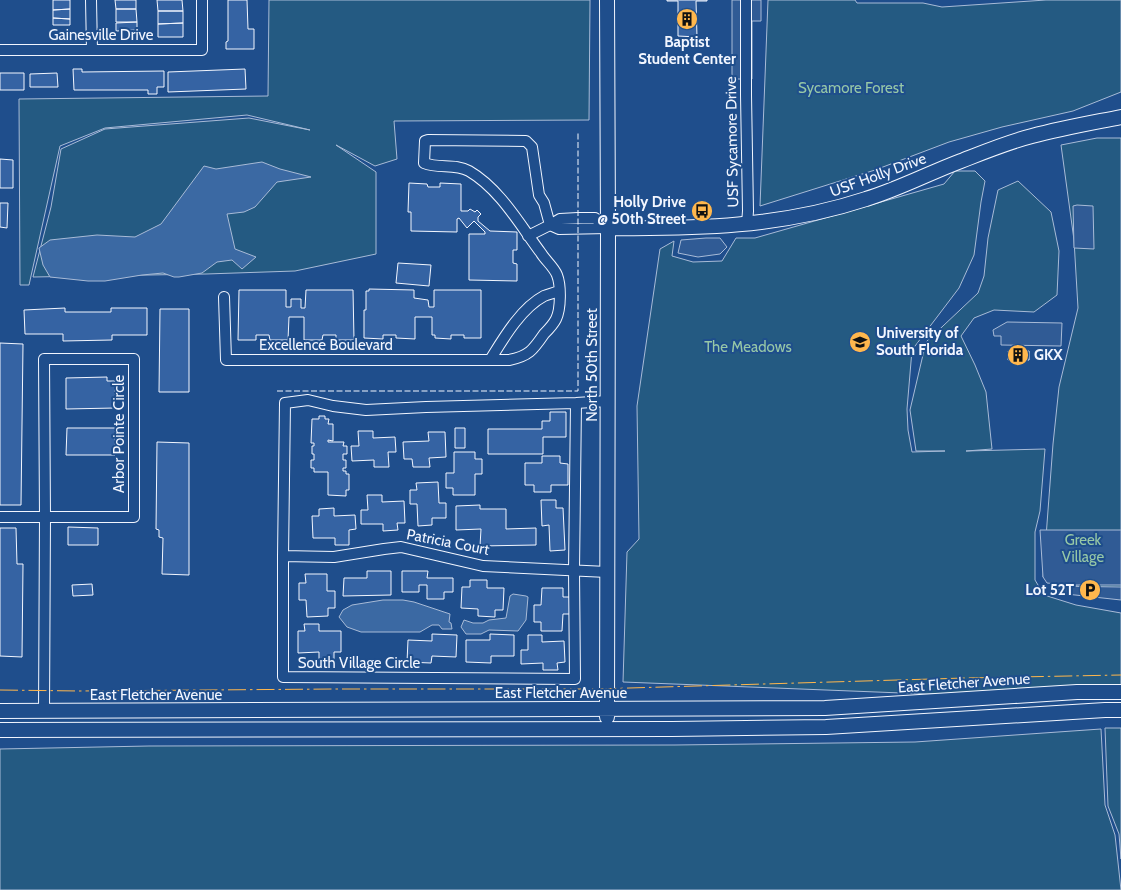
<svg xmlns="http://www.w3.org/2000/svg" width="1121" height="890" viewBox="0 0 1121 890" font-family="Cabin,sans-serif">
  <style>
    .green { fill: #245a82; stroke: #a8bbd7 }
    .parking { fill: #305b95; stroke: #a8bbd7 }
    .water { fill: #3b69a3; stroke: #a8bbd7 }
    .building { fill: #3563a3; stroke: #f2f6ff }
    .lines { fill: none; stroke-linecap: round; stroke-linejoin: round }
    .street-casing { stroke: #f2f6ff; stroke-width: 12 }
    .secondary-casing { stroke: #f2f6ff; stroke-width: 16 }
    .street { stroke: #1f4e8c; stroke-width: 10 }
    .secondary { stroke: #1f4e8c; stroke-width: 14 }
    .fence { stroke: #f2f6ff; stroke-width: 1; stroke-dasharray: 6 2.5; stroke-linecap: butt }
    .power { stroke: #ffb74d; stroke-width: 1; stroke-dasharray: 18 4 2.5 4; stroke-linecap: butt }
    .labels { text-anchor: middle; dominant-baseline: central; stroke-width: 4; stroke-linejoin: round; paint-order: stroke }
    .street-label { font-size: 15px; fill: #f2f6ff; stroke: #1f4e8c }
    .poi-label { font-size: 15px; font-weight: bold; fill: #f2f6ff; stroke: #1f4e8c; text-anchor: end }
    .park-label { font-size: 15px; fill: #97c8a6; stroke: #1f4e8c }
  </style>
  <rect width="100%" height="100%" fill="#1f4e8c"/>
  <path class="green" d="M269,0H590L589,120L394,121L397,159L375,166L336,145L376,172V254L295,271L206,274L33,277L51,207L61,149L105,129L249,118L310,130L247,115L105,128L60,146L29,285H20L19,99L268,96Z
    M768,0H855L857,3H923L942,7L1046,0H1121V92L1073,111L1002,127L949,142L875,170L760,206Z
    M1097,138H1121V598L1043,577L1053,444L1059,387L1078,308L1074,240L1061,145Z
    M955,171H975L985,181L981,202L974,255L959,288L912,350L907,409L908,430L912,452L945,451H916L910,410L926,342L978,293L984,276L988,238L998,190L1018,181L1051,212L1059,251L1057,295L1034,312L994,310L974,318L961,336L975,365L986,392L992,449L966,451L1045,449L1040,511L1035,532V580L1044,595L1076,605L1121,613V689L927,694L623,682L627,552L639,539L637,406L660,249L674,241L672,256L693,262L722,261L736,238H755L944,184Z
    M1105,728H1121V859L1119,834L1108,806Z
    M1101,729L1105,805L1115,835L1121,890H0V749L149,746L675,745L915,742Z"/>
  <path class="parking" d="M732,0H761V21H752V79H732Z
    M1077,205L1093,206L1094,249L1074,248L1073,206Z
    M706,238H720L727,247L720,254L698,257L678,253L681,240Z
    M1007,322L1062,323L1061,346L1001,345V336H994L993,330Z
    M1040,530H1121V585H1067L1047,583L1043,577Z
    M1052,586L1121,587V600L1066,594Z"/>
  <path class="water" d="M262,162L280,169L311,177L277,182L255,207L244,212L227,214L235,249L256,257L242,269L232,260L217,262L202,273L179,277H174L163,273L142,275L105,281H88L50,277L43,265L39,248L50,240L97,235L135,237L161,224L204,166L216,169Z
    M513,594L526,596L528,597L526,620L518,631L489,630L481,634H466L461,627L464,620L473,623H483L489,620L506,618L510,596Z
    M383,600H403L414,602L450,614L449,622L451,623L452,629H442L439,625H432L420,632H361L347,627L339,617L343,610L352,605Z"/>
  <path class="building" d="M53,0H70V9L53,10Z
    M115,0H136V9H116Z
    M157,0H182L183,11H158Z
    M228,0H247L248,29H254V49H226V42L228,41Z
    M667,0H707V1H696L697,37L678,36V1H667Z
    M70,9V19L53,18V10Z
    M116,9H136L137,22H116Z
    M158,11H183V23L158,24Z
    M53,18L70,19V25H53Z
    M137,22V30L116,31V23Z
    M183,23V37H158V24Z
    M73,69H82V72L164,71V87H157V94H148V90H74Z
    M245,69L246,89L168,92V72Z
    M0,73H24V90H0Z
    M57,73L58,87H30V74Z
    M0,159L13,160V188H0Z
    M409,183L427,184L428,187H440V183L461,184V211H468L470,209L475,212L477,210L481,214L478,217V221L490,231L517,232V250H513V263L517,264V281L469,280V234H485V232L474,221L467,228L459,218L457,219V232L411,231V212H408Z
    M0,203H8L7,228L0,227Z
    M398,263L431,265L429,286L396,283Z
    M369,289L414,290V298L428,300L429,307H434V290H481V338H464V335H451V339L435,338V335H432V317H415V339L396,338V335H383V339L364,338V310H366V291H369Z
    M239,290H286V307H291V299H301V308H305L306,290H353L354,340H336V335H323L322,340H304V317H289L288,340H270L269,335H256V340H238Z
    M65,308V312H111V308H147V335H112V340L63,341V334H25L24,310Z
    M160,309H189V392H159Z
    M0,343L23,344L21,505H0Z
    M1008,351H1029V360H1008Z
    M107,377V381H115V408L66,409V378Z
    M550,412H566V437H543V454H488V429H542V421H550Z
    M319,416H325V419H329L328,424H333V441L328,440V442H344L343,446H347V454H343V460H346V468H343V471H346V474H349V490H346V496L328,495V472H314V468H311V460H314V454H312V446H314V443H311L312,419H319Z
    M67,428H115V455H66Z
    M455,428H465V448H455Z
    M358,431H373V438L395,437L396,452H388L389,467H374V460L352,461L351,446H359Z
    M428,432H445L446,457L429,458L430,467H413L412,459H404L403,442L429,441Z
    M157,442L189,443V575L162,574L163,538L159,537V530L156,529Z
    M454,452H475V459H482V474H475V495H453V488H446V473H454Z
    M542,456H560V463L568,464V485H551V492H534V485H525V463H542Z
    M438,482L439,503H446V518H432V525L418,526L417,504H410V490H417L416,483Z
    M367,495H382V502L404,501L405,523H397L398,530L383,531V524H361V510H368Z
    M541,500H556V508H563L565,550L550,551L549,525L542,526Z
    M480,505V509H506V529L536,528V545L480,546L481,529L456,530V506Z
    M334,508V516L355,515L356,529L349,530V545H335V538H313L312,516H319V509Z
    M68,527L98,528V545H68Z
    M0,528H16L17,564H23L22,657L0,656Z
    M367,571H391V595L343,596L344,578H367Z
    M402,571H428L427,578H453V592H444V599H427V585H419V592H402Z
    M305,574H327V591H335V608H328V616L307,617L306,600H299V583H306Z
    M470,580H487V588H504L503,610H495V617L478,616V609L461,608L462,587H470Z
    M92,584L93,595L73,596L72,585Z
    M542,588H563V597H570V614H563L562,631H541V622H534V605H541Z
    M304,624H319V631H341V652H334V660H319V652L298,653V631H305Z
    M432,634L457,635L456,657L432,656L431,663L407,662L408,640L432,641Z
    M490,634L514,635V656H491V663L466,662V640H490Z
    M528,635H542V642L564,641L565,662L557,663L558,670H543V663L521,664V650H528Z"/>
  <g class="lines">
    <g class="street-casing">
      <path id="street" d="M91,0L92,50
        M746,0V95L748,211L747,224
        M0,50H202V0
        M578,218H595L608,228L559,229L550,225L560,219Z
        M224,297L226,360H509C529,356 533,350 544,334C548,330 553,325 556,319C561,309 561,285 557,275C554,267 545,260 541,253C520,225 500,189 469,171C455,163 439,169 424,163L425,141L428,140L526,141L532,147L539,195L544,203L550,225L528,236
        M490,360C503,339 521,308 544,296C549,294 554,293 559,291
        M576,403L574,571L575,679L283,677V556L285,403L308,400L333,406L366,410L426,407L576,403L608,401
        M0,517H134V359H44L45,517L44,712
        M283,556L334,557L384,549L401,547L483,566L607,572"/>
    </g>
    <g class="secondary-casing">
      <path id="secondary" d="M608,228C697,229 781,227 866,199C899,189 929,173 961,161C984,152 1008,142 1032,136C1062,128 1091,123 1121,117
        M0,711L825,708L1077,692H1121
        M607,717L608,228L607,0
        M0,730L672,729L826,727L1105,710H1121"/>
    </g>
    <use href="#street" class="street"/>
    <use href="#secondary" class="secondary"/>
    <path class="fence" d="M277,391H578V133"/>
    <path class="power" d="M0,690L79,691L334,689H596L965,678L1121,675"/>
  </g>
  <defs>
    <g id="building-disc" transform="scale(1.125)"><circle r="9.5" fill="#ffb74d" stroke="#1f4e8c"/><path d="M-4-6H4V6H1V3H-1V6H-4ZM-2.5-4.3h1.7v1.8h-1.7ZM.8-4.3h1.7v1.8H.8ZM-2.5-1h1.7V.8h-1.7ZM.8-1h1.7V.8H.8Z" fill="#111"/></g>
    <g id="bus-disc" transform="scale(1.125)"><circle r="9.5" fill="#ffb74d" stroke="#1f4e8c"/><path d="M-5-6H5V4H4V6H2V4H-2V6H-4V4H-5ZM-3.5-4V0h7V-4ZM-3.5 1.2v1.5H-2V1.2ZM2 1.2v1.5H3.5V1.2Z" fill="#111"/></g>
    <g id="university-disc" transform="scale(1.125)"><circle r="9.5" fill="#ffb74d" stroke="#1f4e8c"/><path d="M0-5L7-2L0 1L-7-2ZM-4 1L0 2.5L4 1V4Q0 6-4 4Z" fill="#111"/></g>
    <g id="parking-disc" transform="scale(1.125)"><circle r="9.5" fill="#ffb74d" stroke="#1f4e8c"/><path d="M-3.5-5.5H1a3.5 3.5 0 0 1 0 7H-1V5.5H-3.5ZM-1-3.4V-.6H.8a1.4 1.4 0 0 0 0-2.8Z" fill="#111"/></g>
  </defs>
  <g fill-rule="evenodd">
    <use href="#building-disc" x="687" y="19"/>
    <use href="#bus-disc" x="702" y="211"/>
    <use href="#university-disc" x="860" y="342"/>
    <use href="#building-disc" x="1018" y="355"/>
    <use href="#parking-disc" x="1090" y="590"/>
  </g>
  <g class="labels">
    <g class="street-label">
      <text x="101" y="35">Gainesville Drive</text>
      <text transform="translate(732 142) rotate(-91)">USF Sycamore Drive</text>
      <text transform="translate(878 175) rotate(-20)">USF Holly Drive</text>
      <text x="326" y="345">Excellence Boulevard</text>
      <text transform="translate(592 365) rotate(-90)">North 50th Street</text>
      <text transform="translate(119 434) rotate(-90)">Arbor Pointe Circle</text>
      <text transform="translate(448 542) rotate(11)">Patricia Court</text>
      <text x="359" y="663">South Village Circle</text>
      <text transform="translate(964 683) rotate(-4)">East Fletcher Avenue</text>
      <text x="561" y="693">East Fletcher Avenue</text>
      <text x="156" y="695">East Fletcher Avenue</text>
    </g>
    <g class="poi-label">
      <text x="687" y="42" text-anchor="middle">Baptist<tspan x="687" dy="17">Student Center</tspan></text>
      <text x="686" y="202">Holly Drive<tspan x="686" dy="17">@ 50th Street</tspan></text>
      <text x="876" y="333" text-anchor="start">University of<tspan x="876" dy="17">South Florida</tspan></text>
      <text x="1034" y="355" text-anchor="start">GKX</text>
      <text x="1074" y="590">Lot 52T</text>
    </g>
    <g class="park-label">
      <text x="851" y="88">Sycamore Forest</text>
      <text x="748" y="347">The Meadows</text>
      <text x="1083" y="540">Greek<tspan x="1083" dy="17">Village</tspan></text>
    </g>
  </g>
</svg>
